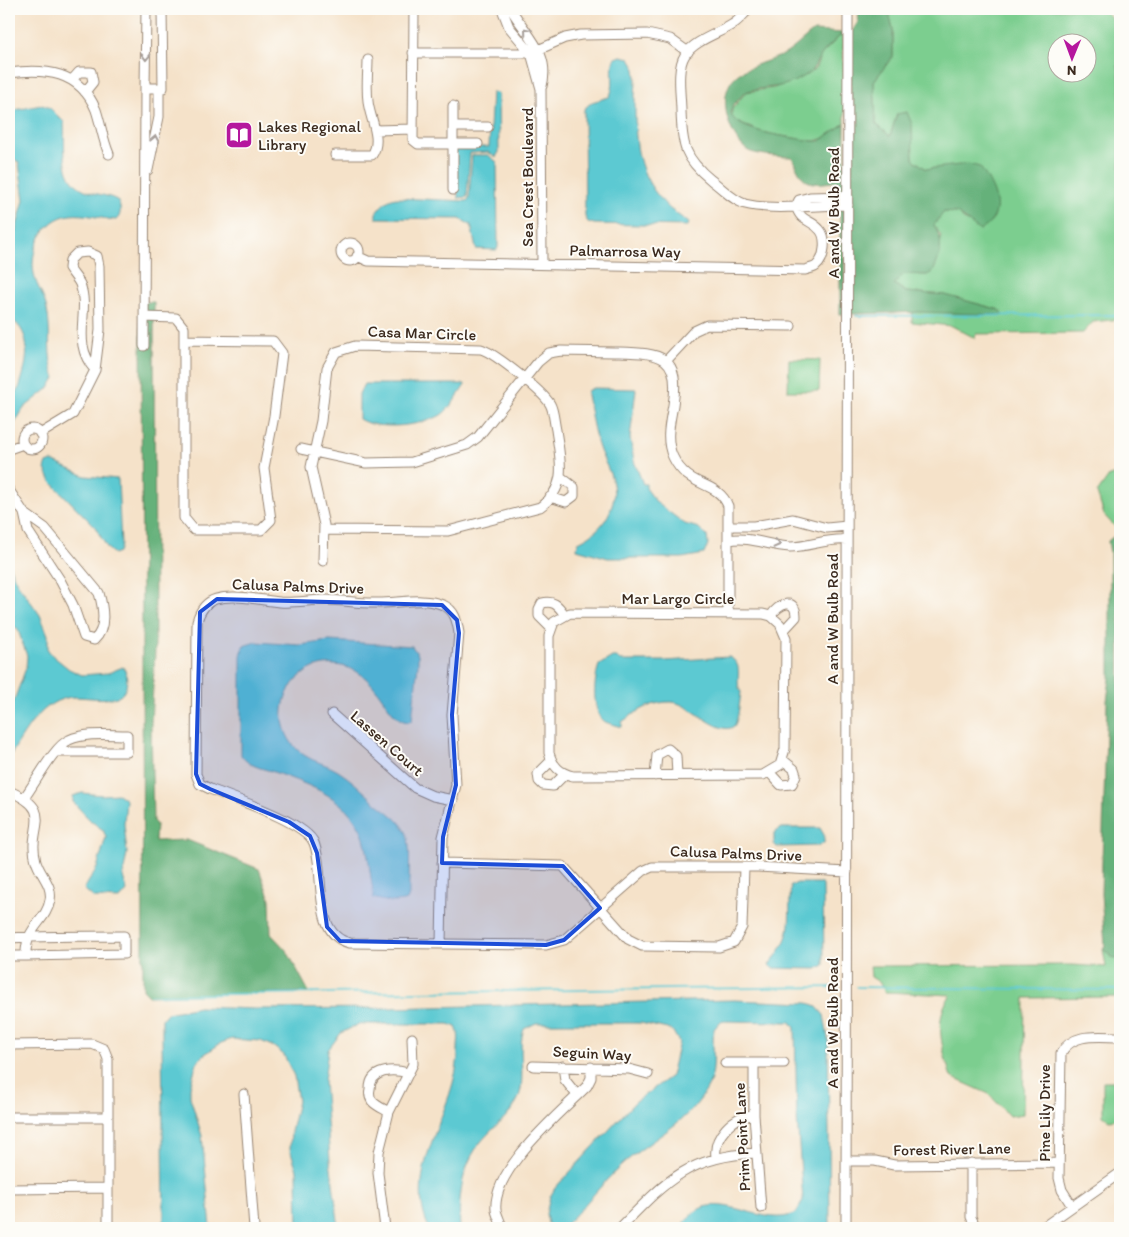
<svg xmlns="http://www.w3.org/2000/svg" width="1129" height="1237" viewBox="0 0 1129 1237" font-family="Itim,sans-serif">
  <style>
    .green { fill: #7cce8f; stroke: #5c7c56; fill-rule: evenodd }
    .forest { fill: #65b17a; stroke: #506e4c }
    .water { fill: #5cc9d2; stroke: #4c7a78 }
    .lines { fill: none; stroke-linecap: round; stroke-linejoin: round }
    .stream { stroke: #5cc9d2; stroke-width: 2 }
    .minor-casing { stroke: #988674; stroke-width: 11 }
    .minor { stroke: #fff; stroke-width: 9 }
    .oneway { stroke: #a79f9a }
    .marked { fill: #1d4ed8; fill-opacity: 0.2; stroke: #1d4ed8; stroke-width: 4; stroke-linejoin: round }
    .labels { text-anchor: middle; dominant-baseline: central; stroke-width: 4; stroke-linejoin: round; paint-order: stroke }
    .poi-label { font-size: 16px; fill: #3b2a1e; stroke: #fdfcf7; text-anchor: start }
    .street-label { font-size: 16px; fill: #3b2a1e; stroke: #fdfcf7 }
  </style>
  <rect width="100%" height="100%" fill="#fdfcf7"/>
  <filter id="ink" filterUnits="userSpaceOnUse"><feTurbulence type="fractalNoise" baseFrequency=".02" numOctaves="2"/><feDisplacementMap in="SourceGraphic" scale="10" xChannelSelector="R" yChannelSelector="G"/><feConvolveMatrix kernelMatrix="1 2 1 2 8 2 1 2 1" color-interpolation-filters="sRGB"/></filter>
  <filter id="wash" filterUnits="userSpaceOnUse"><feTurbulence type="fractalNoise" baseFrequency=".0096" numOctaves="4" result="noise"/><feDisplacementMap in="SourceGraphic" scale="20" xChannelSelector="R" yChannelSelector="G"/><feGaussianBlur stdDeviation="1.12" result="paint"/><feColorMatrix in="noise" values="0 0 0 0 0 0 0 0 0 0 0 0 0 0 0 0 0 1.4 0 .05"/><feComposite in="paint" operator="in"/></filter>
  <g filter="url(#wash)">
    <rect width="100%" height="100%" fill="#f5e2c9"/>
    <path class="green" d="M888,9H1104L1120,29L1118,66L1120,80V319L1093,322L1083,333L976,334L975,338L952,326L912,322V312L1000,310L945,295L906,292L894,284L904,274L927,275L941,236L934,225L936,220L944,212L957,213L968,223L940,168L926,169L913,159L912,143L897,114L890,136L876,124L874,81L893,56V29ZM1056,42H1086V72H1056Z
      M843,33L845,123C834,130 826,141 812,141L764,133L736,122L732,117V109L746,92L774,88L803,77L815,69L821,55Z
      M789,359L820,360L819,391H788Z
      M1120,473V532L1104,515L1097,493L1109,476Z
      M1103,949L1113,958L1120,959V997L1025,998L1023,1114L1009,1116L989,1094L951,1077C943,1051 932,1018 951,995L885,992L879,982L871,977L870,966L1072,965L1106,967Z
      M1103,1081H1120V1118L1109,1120L1103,1116Z"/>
    <path class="forest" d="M859,9H888L893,29V56L874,81L876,124L890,136L897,114L907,112L912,124L913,159L926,169L968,164L980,167C989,180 1004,204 992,220C990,224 984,228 980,231L957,213L944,212L934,225C944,241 941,255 933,272L927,275L904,274L894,284L906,292L945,295L1000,310L1003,315L922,312L850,314L851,33L858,22Z
      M814,31L843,33C836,40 828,46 822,54C814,64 816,70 803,77C783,89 769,86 748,91C744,92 740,98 737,101C707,130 799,138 812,141H820L845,123L844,314H840V196L838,181C807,186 804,185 792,157C783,157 754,155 747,150C728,136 715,93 737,75C749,66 769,61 783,55C793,50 804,38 814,31Z
      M141,302H154L155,651L151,723L153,821L156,824L155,841L187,840L259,869L270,899L271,934L287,951L309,992L149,996L143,990Z
      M1119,532H1120L1119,959L1113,958L1103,949L1105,945L1101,894L1107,701L1110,678V553L1108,541Z"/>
    <path class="water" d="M621,56L630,58C638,69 636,82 635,95C635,142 634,174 670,209C676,214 683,218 689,223L688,226L594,224L588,222L585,217L584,109L592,102L609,97C616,87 610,71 614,59Z
      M492,92L498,93L499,152L496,157L488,152L470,153L467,197L458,198L455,147H489Z
      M42,105L50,108L64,122C66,144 59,177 83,189C94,195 106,194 117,200C121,205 122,216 116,220C101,219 85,213 70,215C44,218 29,250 34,274C36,286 45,297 47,310C52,333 46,355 55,378L49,388L24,408L9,433V396L18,391C26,368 36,333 9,318V255L24,200L19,163L9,154V111Z
      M472,155H488L497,162L498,247L497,250L476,249L471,225L460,219L376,218V213C382,205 386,200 396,198L467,201L469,198Z
      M364,384H465V385C459,394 450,409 441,415C422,426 378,431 359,419V394Z
      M593,388L636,389L630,438L634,461L643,484H646V488L657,503L685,524L699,528L707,536L708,544L704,554L682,558H608L577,549L578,542C600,533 618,510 613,484C611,472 603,460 599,448C593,431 591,413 587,395V391Z
      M52,461L85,476L118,479L121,545L119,552L114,554L108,549L95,527L51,482L45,469L47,463Z
      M9,565L16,581L40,615L48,635V650L53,656L69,669L82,675L108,673L123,667C129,675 128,690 120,696C106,701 88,697 74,697C42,698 23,735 9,758V714L26,668L27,656L18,630L9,622Z
      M329,641L412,646L418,655V664L412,720L409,722C385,722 380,668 335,665C320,663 308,669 297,679C276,701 278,737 304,755C314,762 327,764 338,771C351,779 362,790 373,800C383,809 396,816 404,828C413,841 408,878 409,895L407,900C394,904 384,901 373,898L374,896C370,878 368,842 360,828C342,794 305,784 271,771C260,768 247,765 241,755V656L243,646L256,642L300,645Z
      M612,657H617L620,661H665L729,657C746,665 733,680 741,692C740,699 738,722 734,726C721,738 690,703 672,702C653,701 637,711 622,722V727C617,725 608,724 604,721C591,711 594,679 599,665Z
      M82,793L102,795L118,794L126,800L124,824L127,853L123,876L127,891L120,899L94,898L84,889L97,868L106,837L103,830L91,821L73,802V796Z
      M782,828H820L824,835V843L819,846L777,847L774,844V833Z
      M797,883H819L823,885L824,965L817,969L772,968L769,965C796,933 787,924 791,886Z
      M734,1000L807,1003L815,1005L824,1015L828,1039L830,1228H680C685,1223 690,1215 696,1211C723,1192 766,1229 796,1213L803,1201L797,1117L795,1028L791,1022H786L724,1021L720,1022L714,1029C711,1047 717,1067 709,1085C692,1121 650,1139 622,1165C601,1184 583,1209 562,1228H549L546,1214L550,1197L555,1188L635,1102L671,1076L679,1042L672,1030L641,1023H536L524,1029C517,1045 526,1077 519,1097C513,1112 498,1124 487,1135C462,1160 458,1195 460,1228H429C401,1168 458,1109 458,1050C458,1042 460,1034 456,1027L449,1024H359L341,1033L328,1050L324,1081L330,1161L339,1228H298L297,1170L290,1149L291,1132L298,1101L294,1076L284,1055L274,1047L261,1041L232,1039L221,1043L202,1056L196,1065L190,1087V1097L202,1136L211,1228H164L162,1031V1019L167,1013L199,1007L255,1009L385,1008Z"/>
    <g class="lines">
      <path class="stream" d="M856,316L1120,315
        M857,987L1120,990
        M151,995L837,987"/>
    </g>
  </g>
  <g filter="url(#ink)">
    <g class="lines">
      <g class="minor-casing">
        <path id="minor" d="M146,9L145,88H163L162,9
          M414,9L413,140L418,144H478
          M502,9L509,27L531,53L541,89L542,264
          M511,9C526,35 551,53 542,86
          M747,11C742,16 738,21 733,24C718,34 695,40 685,55C676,69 681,95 681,111C682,145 684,158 711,180C722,188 732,200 745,204C772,211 819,205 848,205
          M413,53H531L565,38L581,35L647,34L670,39L688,52
          M9,73C45,68 80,71 96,110C101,125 103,140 109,154
          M72,80L79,72H91L93,82L85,92
          M453,106V190
          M453,127H488
          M375,130L413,129
          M335,155H372C383,139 369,117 368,101C366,87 368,73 368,60
          M148,170L159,117V88
          M796,206L799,200L810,197L848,196
          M341 252a9 9 0 1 1 18 0a9 9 0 1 1-18 0Z
          M357,256L368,261L805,270C808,269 814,268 816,266C825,259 827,238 820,230C810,218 801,223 796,206
          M144,317L176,318L184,328V518L194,530H261L271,520L264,468L274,416L282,353L273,341L184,340
          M144,346L145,88
          M666,361L694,331L707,325L791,326
          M22 439a10 10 0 1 1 20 0a10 10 0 1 1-20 0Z
          M40,434L73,414L95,370L100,330L99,266L97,256L88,252L77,253L70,260L69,268C72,273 77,278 80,284C91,314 70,342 95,370
          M9,449L23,444
          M301,449L366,463L412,462L467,445L478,437L538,362L549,353L561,351C581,351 600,352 619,352C661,353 681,355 673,405C670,422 665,440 673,457C688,489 718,480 728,506V613
          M9,490L24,513L45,528L99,593C103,607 107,629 94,640L84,637L73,605L60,580L28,531L24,513
          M550,497L566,502L574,496V487L561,477
          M729,526H754L793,519L827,528L847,526
          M729,540C751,536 768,546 790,547C809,547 827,538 847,540
          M323,561L324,525L311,467L321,421L327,368L336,352L355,346L481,349C495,353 543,392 550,404C554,411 554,422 556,430C560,459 569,487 540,507L448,531L324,530
          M570,613L763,614L771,616L780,624L786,638L785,749L780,765L763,775L573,776C560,773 553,767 549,753V636L554,622Z
          M771,616C778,604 796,596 796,617L784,630
          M551,628L539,616V609L542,603C553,600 558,605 564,614
          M332,714L415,788L433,796L453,800
          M551,761L538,774L539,781L543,785L553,786L565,774
          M770,773L781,785L792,784L796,775L794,769L783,760
          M655,776L657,755L668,749L676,756L677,775
          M9,791C58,811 26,828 36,861C40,875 53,885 50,900C46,923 25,926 26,956L124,954V936C86,936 47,936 9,938
          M24,798C35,784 54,746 69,740C86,732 109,735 127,735V752H56
          M442,863L563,866L628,939L642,946L719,947L734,942L742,927L744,867
          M441,944L443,837L456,785L452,715L459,633C457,621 455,610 443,605C425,597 398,603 379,603C361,604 343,600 326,600C310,600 296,603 280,602C260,600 235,594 216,599C205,602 200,611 197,621L196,774L200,784L210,789C232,798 306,822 314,843C326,873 311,935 350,943L546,945L564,940L643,871L652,867H758L847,872
          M9,956H26
          M9,1045L92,1044L104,1049L108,1059V1228
          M725,1063H784
          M754,1064V1115L761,1208
          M533,1066L629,1069L648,1074
          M563,1066L565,1080L577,1095
          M244,1094L254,1228
          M389,1112C384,1109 376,1106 372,1101C370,1098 369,1093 370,1089C370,1069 393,1069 408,1073
          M9,1117H108
          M716,1157C713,1137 733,1115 754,1115
          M846,1161H875L894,1165L1059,1163
          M971,1163V1217L976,1228
          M9,1189L108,1188
          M1072,1206L1062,1190L1059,1178L1061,1053C1073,1032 1098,1037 1120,1037
          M385,1228L378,1173L379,1152L389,1112L413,1064L412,1038
          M502,1228C501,1222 497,1216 496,1210C492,1169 560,1113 587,1086L591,1078V1067
          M620,1228C665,1182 688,1156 756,1153
          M846,1228L848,9
          M1042,1228L1120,1173"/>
      </g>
      <use href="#minor" class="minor"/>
    </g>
    <defs><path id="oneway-chevron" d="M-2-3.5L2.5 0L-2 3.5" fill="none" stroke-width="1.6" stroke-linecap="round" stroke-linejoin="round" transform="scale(1.25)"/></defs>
    <g class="oneway">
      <use href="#oneway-chevron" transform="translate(527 31) rotate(-130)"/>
      <use href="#oneway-chevron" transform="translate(146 57) rotate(91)"/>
      <use href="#oneway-chevron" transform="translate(155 139) rotate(-79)"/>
      <use href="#oneway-chevron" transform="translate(777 544) rotate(14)"/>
    </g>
  </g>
  <path class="marked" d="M217,599L442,605L457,620L459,633L452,715L456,785L443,837L442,863L563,866L600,908L564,940L546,945L340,941L327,927L317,853L310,836L289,822L210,789L200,784L196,774L200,612Z"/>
  <defs>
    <g id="library-square" transform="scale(1.4375)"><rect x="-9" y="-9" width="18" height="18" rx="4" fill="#b5179e" stroke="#fdfcf7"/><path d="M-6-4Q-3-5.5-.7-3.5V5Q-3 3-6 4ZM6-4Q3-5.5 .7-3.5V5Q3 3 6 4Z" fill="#fff"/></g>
  </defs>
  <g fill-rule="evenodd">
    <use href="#library-square" x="239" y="135"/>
  </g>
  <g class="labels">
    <g class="poi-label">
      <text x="258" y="126">Lakes Regional<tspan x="258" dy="18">Library</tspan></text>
    </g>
    <g class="street-label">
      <text transform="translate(527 177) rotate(-90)">Sea Crest Boulevard</text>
      <text transform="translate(833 213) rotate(-90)">A and W Bulb Road</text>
      <text transform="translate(625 251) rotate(1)">Palmarrosa Way</text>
      <text transform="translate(422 333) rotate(2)">Casa Mar Circle</text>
      <text transform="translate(298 586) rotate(2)">Calusa Palms Drive</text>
      <text x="678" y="598">Mar Largo Circle</text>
      <text transform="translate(832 619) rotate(-90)">A and W Bulb Road</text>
      <text transform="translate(387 743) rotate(41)">Lassen Court</text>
      <text transform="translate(736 853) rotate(2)">Calusa Palms Drive</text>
      <text transform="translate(832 1023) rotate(-90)">A and W Bulb Road</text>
      <text transform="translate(592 1053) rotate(3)">Seguin Way</text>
      <text transform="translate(1044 1113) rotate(-90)">Pine Lily Drive</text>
      <text transform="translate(742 1137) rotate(-93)">Prim Point Lane</text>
      <text transform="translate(952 1149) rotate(-1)">Forest River Lane</text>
    </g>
  </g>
  <rect width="1129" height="1237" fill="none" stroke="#fdfcf7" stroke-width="30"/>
  <g transform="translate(1072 58) rotate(181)"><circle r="24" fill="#fdfcf7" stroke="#afa8a0"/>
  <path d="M0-4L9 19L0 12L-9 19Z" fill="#b5179e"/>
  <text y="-8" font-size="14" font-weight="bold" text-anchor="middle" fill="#3b2a1e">N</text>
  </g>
</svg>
